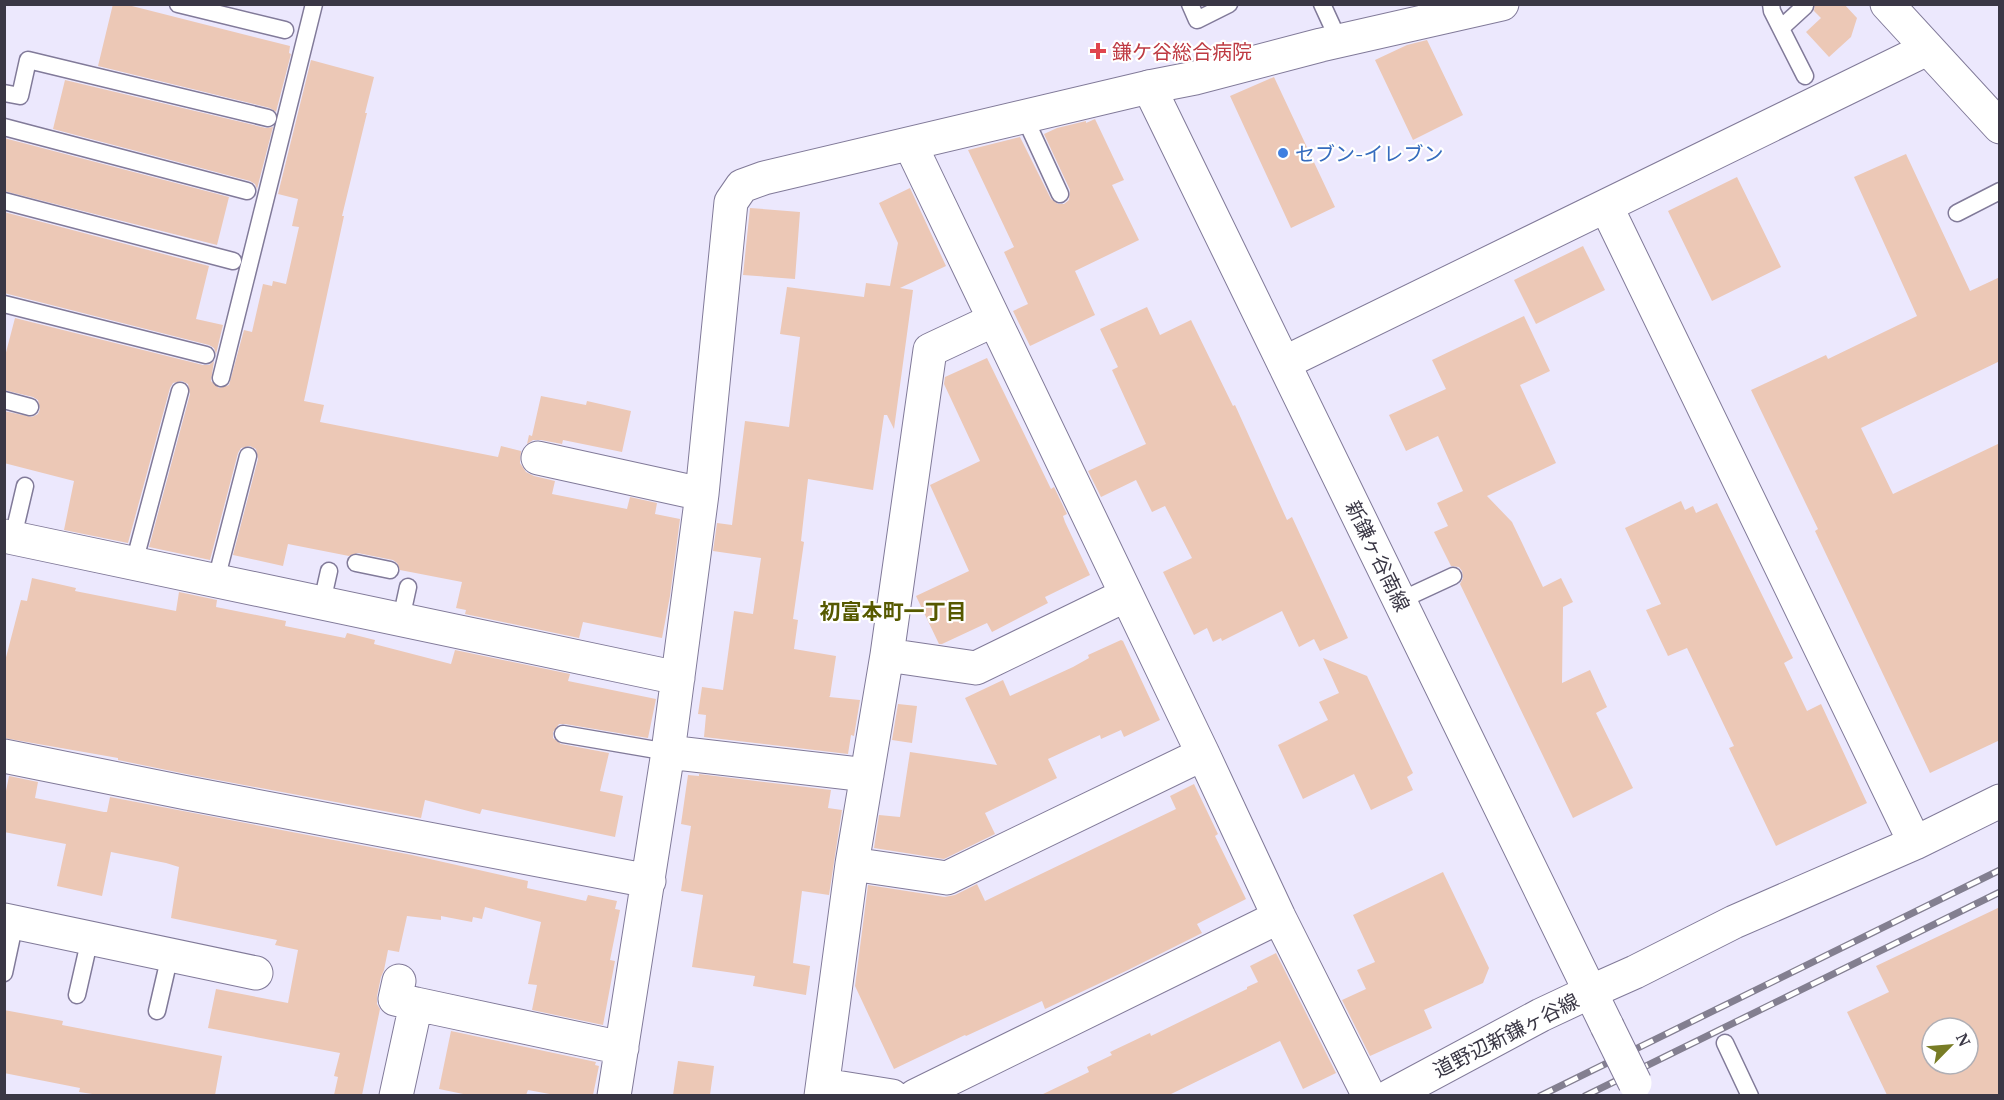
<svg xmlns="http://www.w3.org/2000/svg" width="2004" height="1100" viewBox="0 0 2004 1100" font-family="'PT Serif','Noto Sans JP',serif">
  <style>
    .building { fill: #ecc8b6; fill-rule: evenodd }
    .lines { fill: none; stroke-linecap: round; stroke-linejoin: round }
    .service-casing { stroke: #817a99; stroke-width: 19 }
    .minor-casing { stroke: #817a99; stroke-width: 35 }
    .tertiary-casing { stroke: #817a99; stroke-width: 35 }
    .service { stroke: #fff; stroke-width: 16 }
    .minor { stroke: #fff; stroke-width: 33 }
    .tertiary { stroke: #fff; stroke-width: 33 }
    .rail-casing { stroke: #837f90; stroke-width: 7 }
    .rail { stroke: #fff; stroke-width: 4.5; stroke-dasharray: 14; stroke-linecap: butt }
    .tertiary-bridge-casing { stroke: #817a99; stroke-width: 35; stroke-linecap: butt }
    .tertiary-bridge { stroke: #fff; stroke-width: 33 }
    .health-dot { fill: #e0444e; stroke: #fff; stroke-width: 2 }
    .shop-dot { fill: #3f7fe0; stroke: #fff; stroke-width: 2 }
    .labels { text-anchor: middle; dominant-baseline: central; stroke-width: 4.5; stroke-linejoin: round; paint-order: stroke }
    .health-label { font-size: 20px; fill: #be3a42; stroke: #fff; text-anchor: start }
    .shop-label { font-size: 20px; fill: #366cbe; stroke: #fff; text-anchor: start }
    .street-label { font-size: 20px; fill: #3a3745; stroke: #fff }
    .neighbourhood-label { font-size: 21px; font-weight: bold; fill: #565900; stroke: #fff }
  </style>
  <rect width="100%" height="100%" fill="#ece8fd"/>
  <path class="building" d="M113,4H124L290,46L289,53L291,54L276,112L270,108L98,66Z
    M1815,4H1844L1857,18L1851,37L1829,57L1806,32L1821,18L1814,11Z
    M1427,40L1463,115L1413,140L1375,60L1407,45Z
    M311,60L374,77L365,113H367L342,216H344L304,401L324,405L320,422L498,457L501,446L521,451L520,463L526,472L534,476L555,481L552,494L627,509L630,497L657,503L655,514L680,519L670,596L662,638L583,622L579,638L465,614L466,610L456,608L462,582L400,570L397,563L393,560L358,553L349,556L288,544L283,566L233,555L258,459L256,449L250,446L241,448L238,453L210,560L149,547L190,394L188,384L182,381L173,383L170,388L128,543L64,530L74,481L4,463V411L32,417L38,414L40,409L38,400L33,397L4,390V360L15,318L203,365H209L214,361L211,381L219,388L229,385L244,330L252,332L263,284L272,286L273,281L286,284L299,227L292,226L298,199L278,194Z
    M1274,77L1335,207L1291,228L1230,96Z
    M65,80L266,128L273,127L257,189L255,184L250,181L53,129Z
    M1095,119L1124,180L1112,185L1139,240L1075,271L1095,315L1030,346L1013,311L1028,304L1004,252L1014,247L968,150L1020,137L1051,199L1058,204H1064L1069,200L1070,190L1044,134L1057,128L1086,121V123Z
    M4,138L229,197L217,245L4,191Z
    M1906,154L1970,291L2000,277V361L1861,428L1893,494L2000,443V740L1930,773L1815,531L1818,529L1751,390L1826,355L1828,359L1917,316L1854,177Z
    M1737,177L1781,267L1712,301L1668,211Z
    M910,188L946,266L900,288L913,290L894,429L887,415H884L873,490L808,479L801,541L804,542L793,619L798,620L794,649L836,656L830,696L829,697L860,700L854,736L851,735L848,754L704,737L706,715L698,714L702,687L723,690L734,611L753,614L761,558L713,551L717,523L732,525L745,421L789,427L800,337L780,334L787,287L864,297L866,283L890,286L898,243L879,203Z
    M750,208L800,212L795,279L743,275Z
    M4,212L209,266L196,319L223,325L216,354L214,348L209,345L4,293Z
    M1583,246L1605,290L1536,324L1514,280Z
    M1147,307L1160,335L1191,320L1233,406L1235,405L1287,520L1292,517L1348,638L1320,651L1314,639L1299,647L1282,611L1222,641L1221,638L1213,642L1207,628L1194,635L1163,572L1192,558L1165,506L1152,512L1136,480L1101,497L1088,471L1146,444L1112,370L1118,367L1100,329Z
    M1524,316L1550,371L1520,385L1556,463L1487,496L1512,522L1543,587L1561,578L1573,602L1563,607L1562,683L1590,670L1607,707L1596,713L1633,788L1573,818L1460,584L1463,578L1462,571L1459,567L1451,566L1434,532L1448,526L1437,503L1463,491L1438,436L1406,451L1389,415L1446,389L1432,360Z
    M987,358L1051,489L1054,487L1067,514L1063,516L1065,522L1090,575L1045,597L1048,603L992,632L987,623L942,644H939L916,596L969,571L930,485L980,461L944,384L945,377Z
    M541,396L586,405L587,401L631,411L622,452L563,440L562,444L541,440H533L527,444L529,435L532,436Z
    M1681,501L1685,510L1693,506L1696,513L1717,503L1793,658L1784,663L1807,711L1821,704L1867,803L1776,846L1729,748L1734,746L1687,648L1668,656L1646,610L1661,604L1625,528Z
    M32,578L76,588L75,591L176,611L179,592L217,600L216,607L286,621L285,626L345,638L347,633L375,640L374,644L451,664L455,650L570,674L568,681L656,699L648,738L565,724H559L553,732V738L561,744L609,753L600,791L623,796L615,837L482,809L480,814L425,800L421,818L191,775L118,760V758L4,738V665L21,600L27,601Z
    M1121,640L1123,641L1160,720L1124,737L1121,730L1101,739L1100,735L1048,759L1057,778L985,813L995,834L944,859L874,848L879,815L900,817L910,752L997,765L965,698L1003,680L1010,696L1073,667L1089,658L1088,655Z
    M1323,658L1367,676L1413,773L1407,777L1413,790L1371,810L1354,774L1303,799L1278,745L1328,720L1319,702L1339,693Z
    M898,704L917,706L912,743L892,740Z
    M699,774L831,790L828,808L842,810L829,895L802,891L793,963L810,966L806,995L753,986L755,976L692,967L703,895L681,891L691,826L681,824L688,775L699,776Z
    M9,776L38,782L35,798L104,812H107L110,797L412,855L528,881L527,888L586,901L588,895L617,901L615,909L620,910L610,960L615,961L603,1025L532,1010L537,985L528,984L541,922L485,907L482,919L473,917L472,922L441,916V920L407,916L399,952L388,950L384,970L381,977L377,996V1004L380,1009L362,1095H334L338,1077L334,1076L340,1053L208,1028L216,989L288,1003L298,950L275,945L277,940L171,918L179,867L166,863L111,852L102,896L57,886L66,844L4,832V801Z
    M1194,784L1218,834L1215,836L1246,899L1197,924L1202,933L1128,970L1045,1009L1042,1001L966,1036L965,1035L894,1069L855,986L868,885L945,897L955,895L977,884L985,901L1176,809L1170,796Z
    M1443,872L1489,968L1483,983L1424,1010L1432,1028L1370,1056L1342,1000L1366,989L1357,970L1375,962L1353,915Z
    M2000,907V1095H1887L1847,1012L1889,992L1876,966ZM1932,1028H1968V1064H1932Z
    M1276,953L1336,1073L1303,1089L1280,1041L1169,1095H1041L1089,1072L1087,1067L1112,1055L1110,1052L1150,1033L1151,1036L1247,989V987L1258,982L1250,966Z
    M4,1010L63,1021L62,1025L222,1056L215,1095H99L79,1092L80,1088L4,1073Z
    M451,1031L596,1062L595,1065L599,1066L593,1095H555L528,1090L526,1095H468L439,1089Z
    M678,1061L714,1066L710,1095H673Z"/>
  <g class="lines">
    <g class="service-casing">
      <path id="service" d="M178,4L285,30
        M1190,4L1197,20L1229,4
        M1322,4L1339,41
        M1771,4L1772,11L1805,76
        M1781,28L1805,6
        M4,93L20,96L28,60L268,118
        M1024,116L1060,194
        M4,127L247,191
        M4,201L233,261
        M1957,213L2000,191
        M4,304L206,355
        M221,378L314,4
        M4,400L30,407
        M13,537L25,486
        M134,563L180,391
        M356,563L390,570
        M216,580L248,456
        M1399,601L1453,576
        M322,602L329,571
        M401,619L408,587
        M563,734L668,752
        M4,973L15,922
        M77,995L90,938
        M157,1011L170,955
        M1725,1043L1750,1096"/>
    </g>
    <g class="minor-casing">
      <path id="minor" d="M1887,4L2000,127
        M910,144L1203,754L1279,917L1369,1096
        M1606,206L1915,843
        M1284,363L1927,49
        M538,458L702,494
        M4,536L678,678
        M887,655L976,668L1126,595
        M668,752L867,775
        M4,756L187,793L649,881
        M852,864L947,878L1203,754
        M4,920L256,973
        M399,981L395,999L416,1004
        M1590,992L1635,972L1734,922L1915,843L2000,801
        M823,1085L892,1096
        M396,1096L416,1004L622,1048
        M614,1096L668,752L702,494L731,202L742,186L764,178L1149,87L1195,78L1321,45L1502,4
        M821,1096L852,864L887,655L930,350L994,320
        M915,1096L1279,917"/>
    </g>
    <g class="tertiary-casing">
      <path id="tertiary" d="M1149,87L1607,1026
        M1390,1096L1541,1015L1590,992"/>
    </g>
    <use href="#service" class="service"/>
    <use href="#minor" class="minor"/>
    <use href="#tertiary" class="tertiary"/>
    <g class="rail-casing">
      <path id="rail" d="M1540,1096L2000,870
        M1585,1096L2000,892"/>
    </g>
    <use href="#rail" class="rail"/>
    <g class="tertiary-bridge-casing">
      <path id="tertiary-bridge" d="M1607,1026L1635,1083"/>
    </g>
    <use href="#tertiary-bridge" class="tertiary-bridge"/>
  </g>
  <path class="health-dot" d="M1095 42h6v6h6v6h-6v6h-6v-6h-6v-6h6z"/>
  <circle class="shop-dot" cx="1283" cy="153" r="6"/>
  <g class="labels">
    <g class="health-label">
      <text x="1112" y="51">鎌ケ谷総合病院</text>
    </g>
    <g class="shop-label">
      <text x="1295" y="153">セブン-イレブン</text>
    </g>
    <g class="street-label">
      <text transform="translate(1378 556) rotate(64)">新鎌ヶ谷南線</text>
      <text transform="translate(1506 1035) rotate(-27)">道野辺新鎌ヶ谷線</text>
    </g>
    <g class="neighbourhood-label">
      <text x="893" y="611">初富本町一丁目</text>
    </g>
  </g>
  <rect width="2004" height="1100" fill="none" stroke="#3a3745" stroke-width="12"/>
  <g transform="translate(1950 1046) rotate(65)"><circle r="28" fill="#ffffff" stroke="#b0afb5" stroke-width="1.5"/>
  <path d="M0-4.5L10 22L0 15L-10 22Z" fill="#787c25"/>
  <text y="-9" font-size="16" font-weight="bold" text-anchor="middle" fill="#3a3745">N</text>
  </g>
</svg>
